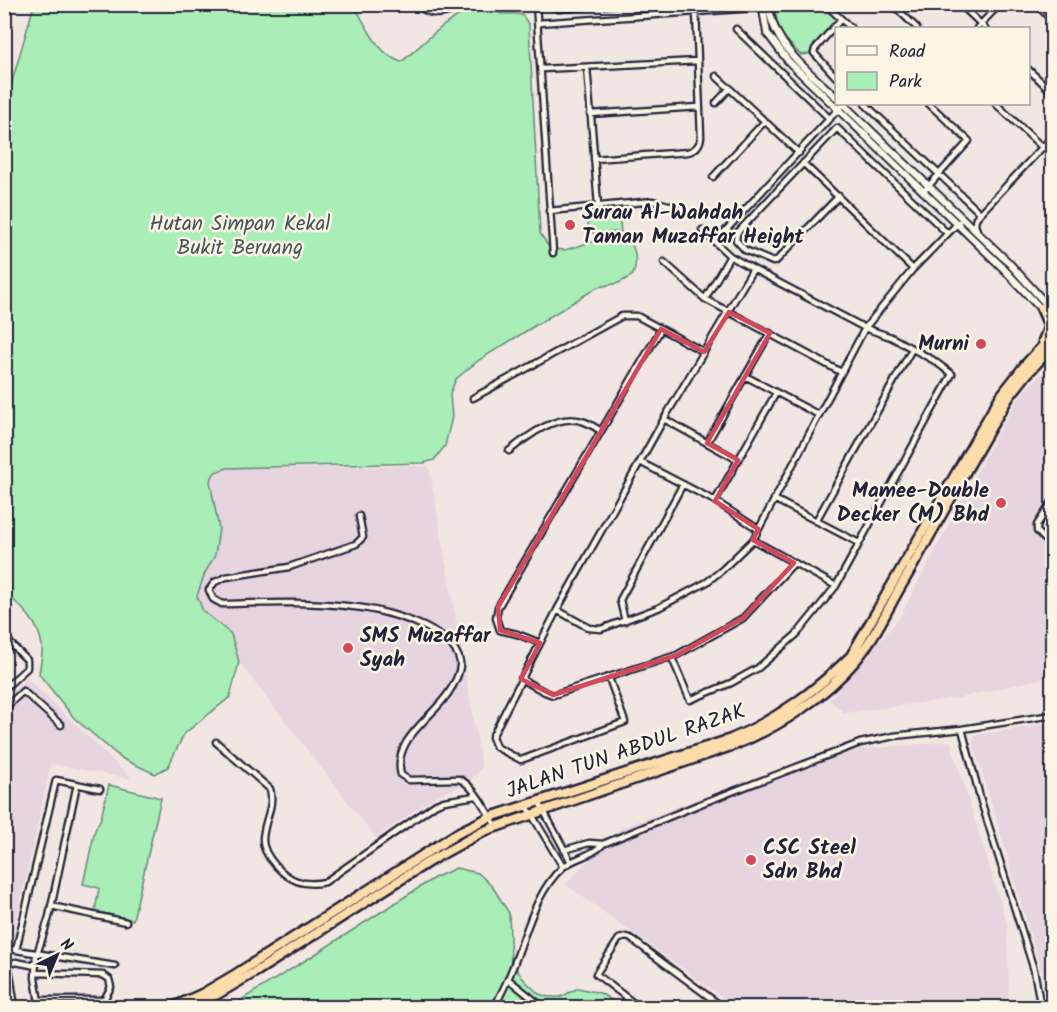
<svg xmlns="http://www.w3.org/2000/svg" width="1057" height="1012" viewBox="0 0 1057 1012" font-family="Kalam,sans-serif">
  <style>
    .built { fill: #e6d4df }
    .green { fill: #a9edb7; stroke: #668879; stroke-width: 1.5 }
    .lines { fill: none; stroke-linecap: round; stroke-linejoin: round }
    .street-casing { stroke: #22223b; stroke-width: 9 }
    .secondary-casing { stroke: #22223b; stroke-width: 10 }
    .highway-casing { stroke: #22223b; stroke-width: 13 }
    .street { stroke: #fcf5e5; stroke-width: 4.5 }
    .secondary { stroke: #fcf5e5; stroke-width: 6 }
    .highway { stroke: #fddcac; stroke-width: 8 }
    .marked { fill: none; stroke: #d1495b; stroke-width: 4.5; stroke-linejoin: round }
    .poi-dot { fill: #d1495b; stroke: #fcf5e5; stroke-width: 2 }
    .labels { text-anchor: middle; dominant-baseline: central; stroke-width: 5; stroke-linejoin: round; paint-order: stroke }
    .poi-label { font-size: 21px; font-weight: bold; fill: #22223b; stroke: #fcf5e5; text-anchor: start }
    .park-label { font-size: 21px; fill: #44555a; stroke: #fcf5e5 }
    .street-label { font-size: 21px; fill: #22223b; stroke: #fcf5e5 }
  </style>
  <rect width="100%" height="100%" fill="#f2e6e2"/>
  <filter id="ink" filterUnits="userSpaceOnUse"><feTurbulence type="fractalNoise" baseFrequency=".0167" numOctaves="2"/><feDisplacementMap in="SourceGraphic" scale="12" xChannelSelector="R" yChannelSelector="G"/><feConvolveMatrix kernelMatrix="1 2 1 2 8 2 1 2 1" color-interpolation-filters="sRGB"/></filter>
  <g filter="url(#ink)">
    <path class="built" d="M1052,363V676L958,698L844,713L829,700L900,617L999,430L1024,391Z
      M429,466L482,768L467,784L437,795L376,838L239,662L231,634L203,611L197,595L205,573L215,555L219,529L210,481L215,472L227,468Z
      M27,678L132,779L51,764L13,936L4,935V698Z
      M1052,723V1006L973,742L977,735Z
      M950,741L1007,924L1009,1007H736L565,884L621,828L822,753Z"/>
    <path class="green" d="M34,5H354C366,25 377,54 401,62C424,45 455,6 486,9C492,9 498,14 504,14C511,14 515,13 522,15L529,25L540,233L550,249L565,250L605,238L625,235C636,246 638,261 633,275L619,283L598,287L479,360L456,379L450,394L452,417L445,446L434,460L424,463L227,468L215,472L210,481L219,529L215,555L205,573L197,596L203,611L231,634L239,662L230,697L184,734L168,767L155,774L121,758L74,718L39,674C40,665 43,654 42,646C39,622 22,607 5,593V106Z
      M775,5H821L839,21L809,54L801,55C783,38 776,29 775,5Z
      M619,212L621,232L589,233L587,214Z
      M109,785L161,798L133,920L95,911L99,888L83,884L95,830L101,818Z
      M456,868L478,873L492,886L509,913L511,962L525,981L539,994L549,997H561L578,988L600,993L623,1007L228,1008L314,955L434,878Z"/>
    <g class="lines">
      <g class="street-casing">
        <path id="street" d="M417,4C433,21 450,12 469,4
          M536,4L553,253
          M550,4L559,9L615,4
          M825,4L851,28
          M892,4L917,28
          M960,4L985,28
          M1036,4L1052,20
          M538,23L769,7
          M977,28L1000,4
          M736,29L830,119
          M587,67L598,205
          M542,69L698,61
          M1028,69L1052,92
          M716,76L799,153
          M836,77L814,53L815,49L841,19
          M716,103L730,88
          M865,104L980,213
          M996,104L1043,148
          M590,114L699,107
          M1051,156L1052,158
          M594,159L688,152C696,150 700,145 701,137L696,11
          M803,163L913,269
          M713,177L765,121
          M924,191L969,141L929,104
          M839,196L776,261L773,262L745,250L736,240L737,233L837,128L947,233
          M549,211L653,201L676,207
          M978,233L975,225L976,218L1052,137
          M715,242L843,104
          M664,262L705,299L841,372
          M705,299L730,256
          M745,376L819,415
          M473,398L622,316H637L704,352
          M664,419L738,460
          M707,443L770,333
          M509,451C529,435 558,412 585,422C590,424 596,428 601,431
          M640,462L715,501L758,529
          M774,499L859,543
          M715,501L776,393
          M1052,502L1037,525V531L1052,547
          M359,516L363,537L356,544L289,567L226,577L215,582L209,590L213,599L222,604C266,603 311,601 355,607C384,610 454,628 460,662C461,671 454,685 449,692C432,719 392,739 401,775L409,780L459,779C474,785 487,812 496,826
          M816,521L912,349
          M753,540L836,586
          M557,610L589,628L601,629L658,608L707,582L722,570L753,540L865,328L913,269L959,222
          M625,621L620,600L683,484
          M4,637L27,660V668L4,689
          M540,643L517,634L500,630L496,618L498,607L661,329
          M672,658L690,700L731,683L758,668L797,634L836,586L952,374L933,360L891,337L865,328L753,269L730,256L702,230
          M609,678L625,722L521,760L496,747L492,737L557,610L664,419L753,269
          M521,679L545,692L553,695L677,655L743,618L794,563
          M4,709L23,691L61,725
          M962,729L981,801L1034,970L1041,1008
          M216,742L270,789C275,807 263,822 263,840C263,856 283,876 297,881C307,885 316,884 325,882L436,804L444,801L476,796
          M539,802L571,862
          M526,805L563,867
          M564,850L589,843L603,844
          M51,906L126,922
          M4,948L115,966
          M6,948L14,1001L17,1008
          M16,950L56,780L100,789
          M36,954L35,978L40,1008
          M37,954L49,917L77,784
          M8,964L16,962L36,966
          M36,973L103,975L109,979L111,987L105,998L100,1000H40
          M508,979L544,1008
          M494,1008C499,998 504,988 508,979C524,944 533,893 563,867C575,857 593,856 603,844L700,804L860,743L894,736L962,729L1052,715
          M640,1008L596,974L619,939L626,937L630,938L724,1008"/>
      </g>
      <g class="secondary-casing">
        <path id="secondary" d="M762,4L767,33L789,62L1003,268L1052,321
          M769,4C771,44 809,72 836,97
          M843,104L1009,263L1048,306"/>
      </g>
      <g class="highway-casing">
        <path id="highway" d="M1046,304L1052,309
          M1041,308L1049,326L1043,341
          M171,1008L202,994L236,974L461,831L490,817L731,739C778,719 815,691 851,656L1000,397L1025,365L1052,336
          M191,1008L216,995L257,971L433,859L484,831L734,745C779,727 825,697 856,660C874,639 887,610 901,586C938,523 971,459 1009,397L1027,374L1052,347"/>
      </g>
      <use href="#street" class="street"/>
      <use href="#secondary" class="secondary"/>
      <use href="#highway" class="highway"/>
    </g>
  </g>
  <path class="marked" d="M729,312L770,333L707,443L738,460L715,501L758,529L753,540L794,563L743,618L677,655L553,695L521,679L540,643L500,630L498,607L661,329L704,352Z"/>
  <g class="poi-dot">
    <circle cx="570" cy="225" r="6"/>
    <circle cx="981" cy="344" r="6"/>
    <circle cx="1001" cy="503" r="6"/>
    <circle cx="348" cy="648" r="6"/>
    <circle cx="751" cy="860" r="6"/>
  </g>
  <g class="labels">
    <g class="poi-label">
      <text x="582" y="213">Surau Al-Wahdah<tspan x="582" dy="24">Taman Muzaffar Height</tspan></text>
      <text x="969" y="344" text-anchor="end">Murni</text>
      <text x="989" y="491" text-anchor="end">Mamee-Double<tspan x="989" dy="24">Decker (M) Bhd</tspan></text>
      <text x="360" y="636">SMS Muzaffar<tspan x="360" dy="24">Syah</tspan></text>
      <text x="763" y="848">CSC Steel<tspan x="763" dy="24">Sdn Bhd</tspan></text>
    </g>
    <g class="park-label">
      <text x="240" y="224">Hutan Simpan Kekal<tspan x="240" dy="24">Bukit Beruang</tspan></text>
    </g>
    <g class="street-label">
      <text transform="translate(626 752) rotate(-19)">JALAN TUN ABDUL RAZAK</text>
    </g>
  </g>
  <rect width="1057" height="1012" fill="none" stroke="#fcf5e5" stroke-width="24"/>
  <rect x="12" y="12" width="1033" height="988" fill="none" stroke="#22223b" stroke-width="2" filter="url(#ink)"/>
  <rect x="835" y="27" width="195" height="78" fill="#fcf5e5" stroke="#a5a1a1" stroke-width="1.5"/>
  <rect x="847" y="46" width="30" height="9" fill="#fcf5e5" stroke="#a5a1a1" stroke-width="1.5"/>
  <text x="889" y="57" font-size="18" fill="#22223b">Road</text>
  <rect x="847" y="72" width="30" height="18" fill="#a9edb7" stroke="#a5a1a1" stroke-width="1.5"/>
  <text x="889" y="87" font-size="18" fill="#22223b">Park</text>
  <g transform="translate(57 955) rotate(43)" stroke="#fcf5e5" stroke-width="4.5" paint-order="stroke">
  <path d="M0-4.5L10 22L0 15L-10 22Z" fill="#22223b"/>
  <text y="-9" font-size="16" font-weight="bold" text-anchor="middle" fill="#22223b">N</text>
  </g>
</svg>
